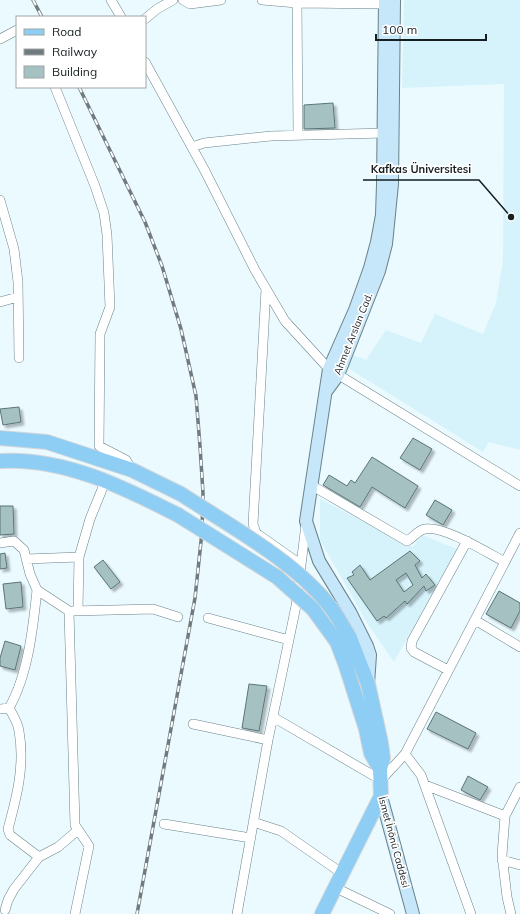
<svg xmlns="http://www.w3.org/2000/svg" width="520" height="914" viewBox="0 0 520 914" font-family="Mulish,sans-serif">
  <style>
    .built { fill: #d6f3fc }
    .building { fill: #a5c1c1; stroke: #5b7575; fill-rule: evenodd; filter: url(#shadow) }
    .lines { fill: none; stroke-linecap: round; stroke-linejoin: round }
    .street-casing { stroke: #6a8289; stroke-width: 10 }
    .secondary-casing { stroke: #6a8289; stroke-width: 14 }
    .primary-casing { stroke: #d5d6d7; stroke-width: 16 }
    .street { stroke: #fff; stroke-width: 9 }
    .secondary { stroke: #c6e6fa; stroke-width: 12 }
    .primary { stroke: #8ecef5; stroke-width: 14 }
    .rail-casing { stroke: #6f7b7f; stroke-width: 3.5 }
    .rail { stroke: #fff; stroke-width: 2; stroke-dasharray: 6; stroke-linecap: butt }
    .primary-bridge-casing { stroke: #d5d6d7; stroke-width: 16; stroke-linecap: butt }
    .primary-bridge { stroke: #8ecef5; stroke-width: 14 }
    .labels { text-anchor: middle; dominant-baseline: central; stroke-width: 3.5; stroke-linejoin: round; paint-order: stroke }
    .street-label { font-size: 10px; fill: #151e21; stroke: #fff }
    .leader { fill: none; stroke: #151e21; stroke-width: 1.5 }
    .callout-dot { fill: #151e21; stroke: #fff; stroke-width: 1.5 }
    .callout-label { font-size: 11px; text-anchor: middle; font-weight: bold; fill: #151e21; stroke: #fff; stroke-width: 3.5; stroke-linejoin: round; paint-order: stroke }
  </style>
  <defs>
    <filter id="shadow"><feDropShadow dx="3" dy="3" stdDeviation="1" flood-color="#0004"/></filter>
  </defs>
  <rect width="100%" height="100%" fill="#eafaff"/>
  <path class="built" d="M404,0H520V450L489,442L483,452L348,368L351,354L366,360L386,330L421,343L435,314L483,334L496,303L503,260L504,84L402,88Z
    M320,499L413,547L422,535L457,549L394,662L367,623L320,540Z"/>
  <path class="building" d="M333,103L335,128L304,129V105Z
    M19,407L21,422L3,425L0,409Z
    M413,438L432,449L420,470L400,458Z
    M372,457L418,486L405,508L372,487L360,507L323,485L329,475L347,486L351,480L355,483Z
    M435,500L452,510L443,525L426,515Z
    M0,506H13L14,534L0,535Z
    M410,551L420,561L415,565L422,578L426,574L435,585L426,591L424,586L407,604L405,601L386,618L384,616L377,621L347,578L354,575L352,572L360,565L370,580ZM406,573L413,585L404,592L396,580Z
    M5,553L7,568L0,569V554Z
    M103,560L120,582L111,589L94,567Z
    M21,582L23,607L6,609L3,584Z
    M499,591L520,603V611L511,628L486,614Z
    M5,641L21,646L15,670L0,666V658Z
    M249,684L267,686L259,731L242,728Z
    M436,712L476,733L468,749L427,729Z
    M468,776L488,787L480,800L461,790Z"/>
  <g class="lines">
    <g class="street-casing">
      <path id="street" d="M111,0L121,17
        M183,0L190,4L221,0
        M262,0L297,3L385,4
        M297,0L298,136
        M145,19L157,9L173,0
        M0,39L17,30
        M145,62L205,171L255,270L285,321L329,369L520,486
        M55,87L95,186L104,213L107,235L110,307L100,334L99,446L126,460L132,470
        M192,147L204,143L271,136L385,133
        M0,200L14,249L18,282L19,358
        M266,289L253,524L256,533L300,564
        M0,302L18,297
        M311,485L407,541C414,537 418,530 425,529C443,525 488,553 505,562
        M0,543L14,541L24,550L30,574L37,590L69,611L75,825L89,846L75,914
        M26,559L79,557
        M73,611L153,609L178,617
        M78,611L79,557L90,519L105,482
        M208,618L289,640
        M475,620L520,647
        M448,670L414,652L411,648L412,641L467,541
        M9,708C13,715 18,723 19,731C25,765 17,796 8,829L10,835L39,857
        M0,709L9,708C28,675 33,628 37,590
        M273,717L381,780L405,754L520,533
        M193,724L268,740
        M405,754L421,775L471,914
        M425,785L505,816
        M253,822L281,831L343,874
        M164,824L251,838
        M502,860L520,865
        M336,888L390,914
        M5,910L8,900L14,889L39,857L58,847L78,830
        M237,914L268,740L296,606L306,524
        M511,914L507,897L502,855L505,816L520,787"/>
    </g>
    <g class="secondary-casing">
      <path id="secondary" d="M327,390L338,375L379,271L386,244L392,184L394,0
        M368,684L370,655L367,646L350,612L319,561L306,521L329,369L355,310L370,268L377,242L382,215L383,184L385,0
        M381,796L413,914"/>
    </g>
    <g class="primary-casing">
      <path id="primary" d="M0,438L47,442L132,470L181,494
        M0,461C63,457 123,487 178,515
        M337,642L346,666L366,729L371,753L380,769
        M322,914L381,796L380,769L383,758L381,743L368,684L350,638"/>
    </g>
    <use href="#street" class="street"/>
    <use href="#secondary" class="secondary"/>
    <use href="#primary" class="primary"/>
    <g class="rail-casing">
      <path id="rail" d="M33,0L42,17
        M79,87L145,222L162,266L181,329L196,396L200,446L203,493L202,532L195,598L137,914"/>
    </g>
    <use href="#rail" class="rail"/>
    <g class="primary-bridge-casing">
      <path id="primary-bridge" d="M181,494C227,524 294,561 328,604C337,614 343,627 350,638
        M178,515L277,577L313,609L337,642"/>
    </g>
    <use href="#primary-bridge" class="primary-bridge"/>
  </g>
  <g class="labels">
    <g class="street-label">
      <text transform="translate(353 334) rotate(-68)">Ahmet Arslan Cad.</text>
      <text transform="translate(394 842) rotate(75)">İsmet İnönü Caddesi</text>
    </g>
  </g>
  <path class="leader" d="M511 217L479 180H363"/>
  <circle class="callout-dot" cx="511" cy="217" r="4"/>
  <g class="callout-label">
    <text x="421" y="173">Kafkas Üniversitesi</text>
  </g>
  <rect x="16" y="16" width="130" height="72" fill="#ffffff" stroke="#a1a5a6"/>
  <rect x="24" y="29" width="20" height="6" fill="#8ecef5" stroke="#a1a5a6"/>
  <text x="52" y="36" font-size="12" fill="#151e21">Road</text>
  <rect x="24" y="49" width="20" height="6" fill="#6f7b7f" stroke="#a1a5a6"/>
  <text x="52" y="56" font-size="12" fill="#151e21">Railway</text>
  <rect x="24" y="66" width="20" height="12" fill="#a5c1c1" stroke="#a1a5a6"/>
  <text x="52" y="76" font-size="12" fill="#151e21">Building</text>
  <path d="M376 34v6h110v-6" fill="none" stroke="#151e21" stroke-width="2"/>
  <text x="382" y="34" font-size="12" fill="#151e21" stroke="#ffffff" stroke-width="3" paint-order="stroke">100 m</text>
</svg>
